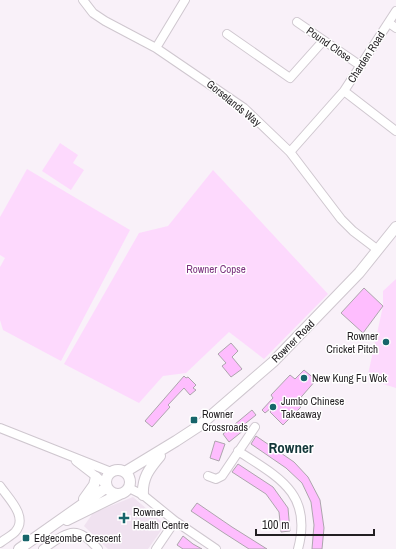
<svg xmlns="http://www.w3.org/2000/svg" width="396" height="549" viewBox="0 0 396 549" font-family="'Archivo Narrow',sans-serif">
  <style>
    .built { fill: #f0e2f0 }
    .green { fill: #fdd9fd }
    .building { fill: #febdfe; stroke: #ada5ad }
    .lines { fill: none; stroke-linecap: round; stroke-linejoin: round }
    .minor-casing { stroke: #cfc7cf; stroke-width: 10 }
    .major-casing { stroke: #cfc7cf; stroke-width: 12 }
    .minor { stroke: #fff; stroke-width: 8 }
    .major { stroke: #fff; stroke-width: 10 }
    .poi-dot { fill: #17656b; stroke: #fff; stroke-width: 1.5 }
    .labels { text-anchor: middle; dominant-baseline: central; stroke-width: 3; stroke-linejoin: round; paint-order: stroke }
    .street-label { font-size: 11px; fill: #221f22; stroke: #fff }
    .park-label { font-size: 11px; fill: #7b327e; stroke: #fff }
    .poi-label { font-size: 11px; fill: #221f22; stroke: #fff; text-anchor: start }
    .district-label { font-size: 15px; font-weight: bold; fill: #133639; stroke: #fff }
  </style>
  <rect width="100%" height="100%" fill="#f9f1f9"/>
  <path class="built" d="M133,497L164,524L160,532L148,549H108L84,526L93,513Z"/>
  <path class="green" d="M60,143L78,155L73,163L84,170L71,190L42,171Z
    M27,169L130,230L61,361L3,330L0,320V267L5,258L0,255V217Z
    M213,170L328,294L264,359L229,332L186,373L163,376L139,403L64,364L139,233L168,226Z
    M396,279V388L367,379L383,306V291Z"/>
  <path class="building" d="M364,288L383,306L363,333L341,313Z
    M231,343L238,351L232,357L242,369L231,377L222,366L226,363L218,354Z
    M304,370L316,380L296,403L301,407L283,425L270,412L276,404L265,413L262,410L273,398L271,395L290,375L295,379Z
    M184,376L186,378L188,377L196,385L193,388L196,390L190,395L184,388L168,405L170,407L152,427L145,421Z
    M252,410L256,415L241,427L244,430L229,442L223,434Z
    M256,436L294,462L308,477L320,500L324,528L322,549H312L314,525L311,502L302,483L286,468L251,444Z
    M215,441L225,444L219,461L210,458Z
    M238,464L273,487L288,508L290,531L281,532L279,512L266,494L232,472Z
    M197,503L232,527L267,549H249L224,533L191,511Z
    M183,536L193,544L202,549H183L177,545Z"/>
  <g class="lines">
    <g class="minor-casing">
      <path id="minor" d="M83,0L93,13L105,21L156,48L244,108L290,152L341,219L353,231L378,250
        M297,22L361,66
        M389,23L396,28
        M227,34L290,78L323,41
        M156,48L185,0
        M344,91L396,131
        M290,152L344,91L396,11
        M0,428L111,472
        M238,451C278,477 313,493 298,549
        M76,461L107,485
        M208,476L216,479L222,476L255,427
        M0,486C8,498 29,517 15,532C11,536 5,539 0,543
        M129,488L143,495L175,521L216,549
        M43,549C68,532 76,523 98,549
        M156,549L175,521"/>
    </g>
    <g class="major-casing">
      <path id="major" d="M106 482a12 12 0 1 1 24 0a12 12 0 1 1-24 0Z
        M125,472L176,441L199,426L273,362L359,273L396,227
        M143,495C142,478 149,469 160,456
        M84,499L94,485L96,477
        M67,520L120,494
        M19,549L107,487"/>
    </g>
    <use href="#minor" class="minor"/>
    <use href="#major" class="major"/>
  </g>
  <g class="poi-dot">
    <circle cx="386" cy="342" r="4"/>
    <circle cx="304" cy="378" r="4"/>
    <circle cx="273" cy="407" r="4"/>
    <rect x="190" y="416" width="8" height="8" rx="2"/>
    <path d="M122 512h4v4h4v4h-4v4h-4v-4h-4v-4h4z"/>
    <rect x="22" y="534" width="8" height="8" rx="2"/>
  </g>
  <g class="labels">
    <g class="street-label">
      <text transform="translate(329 44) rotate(35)">Pound Close</text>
      <text transform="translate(366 57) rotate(-57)">Charden Road</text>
      <text transform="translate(234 103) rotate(39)">Gorselands Way</text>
      <text transform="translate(293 341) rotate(-45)">Rowner Road</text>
    </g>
    <g class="park-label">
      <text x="216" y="269">Rowner Copse</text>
    </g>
    <g class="poi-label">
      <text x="378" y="336" text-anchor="end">Rowner<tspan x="378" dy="13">Cricket Pitch</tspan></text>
      <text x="312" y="378">New Kung Fu Wok</text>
      <text x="281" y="401">Jumbo Chinese<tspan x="281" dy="13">Takeaway</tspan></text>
      <text x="202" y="414">Rowner<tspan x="202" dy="13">Crossroads</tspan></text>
      <text x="133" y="512">Rowner<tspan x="133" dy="13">Health Centre</tspan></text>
      <text x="34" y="538">Edgecombe Crescent</text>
    </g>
    <g class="district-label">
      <text x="291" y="447">Rowner</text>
    </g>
  </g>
  <path d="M256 529v6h118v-6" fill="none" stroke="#221f22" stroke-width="2"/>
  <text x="262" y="529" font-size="12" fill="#221f22" stroke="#ffffff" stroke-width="3" paint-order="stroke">100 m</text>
</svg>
